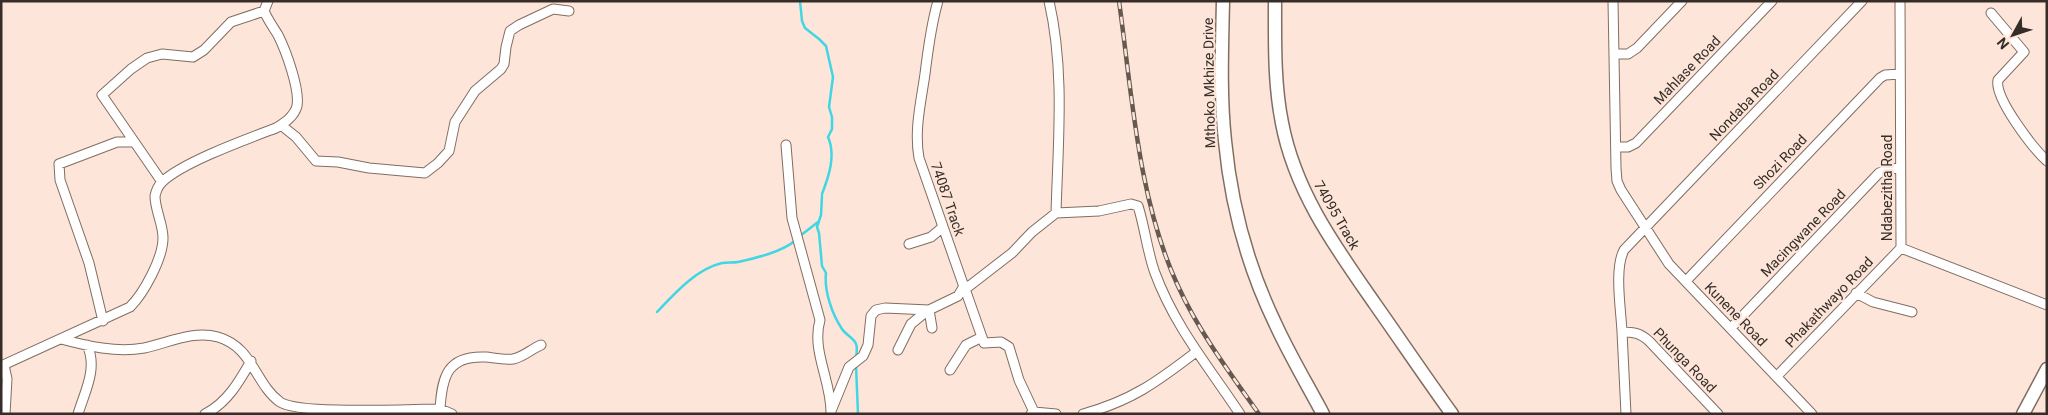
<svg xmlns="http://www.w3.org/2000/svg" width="2048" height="415" viewBox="0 0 2048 415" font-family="Roboto,sans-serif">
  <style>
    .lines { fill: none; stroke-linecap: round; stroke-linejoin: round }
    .stream { stroke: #41d6e3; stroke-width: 2.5 }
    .street-casing { stroke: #816d61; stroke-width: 11 }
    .secondary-casing { stroke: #816d61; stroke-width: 15 }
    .street { stroke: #fff; stroke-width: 9 }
    .secondary { stroke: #fff; stroke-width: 12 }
    .rail-casing { stroke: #665952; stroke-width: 4.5 }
    .rail { stroke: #fde6d9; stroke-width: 2.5; stroke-dasharray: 8; stroke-linecap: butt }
    .labels { text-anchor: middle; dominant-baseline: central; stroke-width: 4.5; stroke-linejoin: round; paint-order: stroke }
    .street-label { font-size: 14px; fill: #362d28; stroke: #fde6d9 }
  </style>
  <rect width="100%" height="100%" fill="#fde6d9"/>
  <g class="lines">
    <path class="stream" d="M800,1L802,21L805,28L819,39L826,46L833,77L829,107L832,117V129L828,137C836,155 829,176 822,194
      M822,196L821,215L817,227L819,233L822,266L826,273C824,291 832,314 842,329C846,335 854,338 856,344C858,348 856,355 856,360
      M800,236L818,222
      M657,312C674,294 696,269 722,263C727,262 733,263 738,262C756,258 782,252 796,240
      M856,365L858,414"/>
    <g class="street-casing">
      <path id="street" d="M938,1C931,25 928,49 925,74C921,102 914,130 919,158L963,284L968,287L1012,253L1032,232L1056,213C1058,142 1065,71 1049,1
        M1613,1L1616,168L1617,181L1621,190L1669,264L1812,414
        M1900,1L1901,248L2047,305
        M1991,13L2024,52L1998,80C1994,98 2033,148 2047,161
        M1614,54H1628L1637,48L1682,1
        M281,125L296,137L316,161L338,162L369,168L425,173L438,163L449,151L455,122L475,91L501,69L504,64L506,47L510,31L519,25L553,9L569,11
        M786,145L792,218L820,320C811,351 832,382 831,414
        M1616,147H1628L1636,143L1772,1
        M162,182L102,95L131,69L147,58L162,54L193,57L204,50L231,22L264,11
        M1056,213L1099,211L1131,204L1138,206C1145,228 1147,251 1155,273C1175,327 1209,367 1240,414
        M909,244L931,237L943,227
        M1686,281L1880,78L1885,75L1900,74
        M964,286L984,343L1001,342L1009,347L1019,380L1034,412L1031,414
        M1856,293L1873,302L1912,312
        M929,310L932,328
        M103,321L89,263L60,180L59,164L117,142H134
        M1731,328L1879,173L1889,169L1900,168
        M1622,332C1621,309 1614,269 1624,250L1862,1
        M61,339C87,346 117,353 144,348C168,343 193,330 218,337C253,347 255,384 280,402C300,415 410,409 440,409L452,414
        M898,350L911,324L928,310
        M4,365L7,379L5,414
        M1,366L130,307C144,293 163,258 163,238C163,224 155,210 155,196C156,191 158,186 162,182C183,162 247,139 276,128C284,123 294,117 297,106C300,89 286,51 278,35C273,27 268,20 264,11L268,1
        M950,370L966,345L982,337
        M1777,376L1901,248
        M440,409C442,377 447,355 486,357C495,358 504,360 513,359C524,357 531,349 541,345
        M831,411L849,367L863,356L868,345L871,316L876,310L885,308L929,310L958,296L964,286
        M1034,412L1056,414
        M78,414C85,391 98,368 87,345
        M205,414C227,403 239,382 251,361
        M1083,414C1131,401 1157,382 1196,352
        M1626,414L1622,332C1634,332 1640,333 1649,341L1718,414"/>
    </g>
    <g class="secondary-casing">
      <path id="secondary" d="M1223,1C1222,48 1220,95 1225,141C1231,204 1248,267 1275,323C1289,354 1307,384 1323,414
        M1275,1C1275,42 1274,83 1282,123C1295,192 1336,248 1375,304C1401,341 1426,378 1452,414
        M2023,414L2047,369"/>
    </g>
    <use href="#street" class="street"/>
    <use href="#secondary" class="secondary"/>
    <g class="rail-casing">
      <path id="rail" d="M1119,1C1132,94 1138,200 1178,286C1199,332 1230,373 1259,414"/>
    </g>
    <use href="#rail" class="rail"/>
  </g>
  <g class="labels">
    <g class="street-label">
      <text transform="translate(1687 70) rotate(-46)">Mahlase Road</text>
      <text transform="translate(1209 83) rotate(-91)">Mthoko Mkhize Drive</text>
      <text transform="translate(1744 105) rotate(-46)">Nondaba Road</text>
      <text transform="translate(1780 162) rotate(-46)">Shozi Road</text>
      <text transform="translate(1887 188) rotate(-90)">Ndabezitha Road</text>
      <text transform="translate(948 199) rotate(71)">74087 Track</text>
      <text transform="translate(1337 215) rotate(60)">74095 Track</text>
      <text transform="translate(1803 233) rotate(-46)">Macingwane Road</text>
      <text transform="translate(1829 302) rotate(-46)">Phakathwayo Road</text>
      <text transform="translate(1736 314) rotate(46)">Kunene Road</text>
      <text transform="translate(1685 360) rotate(46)">Phunga Road</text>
    </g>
  </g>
  <rect width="2048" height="415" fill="none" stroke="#362d28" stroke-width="5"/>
  <g transform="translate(2013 35) rotate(230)" stroke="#fde6d9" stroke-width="4" paint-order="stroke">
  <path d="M0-4L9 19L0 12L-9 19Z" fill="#362d28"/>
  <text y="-8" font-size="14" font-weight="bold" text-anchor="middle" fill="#362d28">N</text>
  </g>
</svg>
